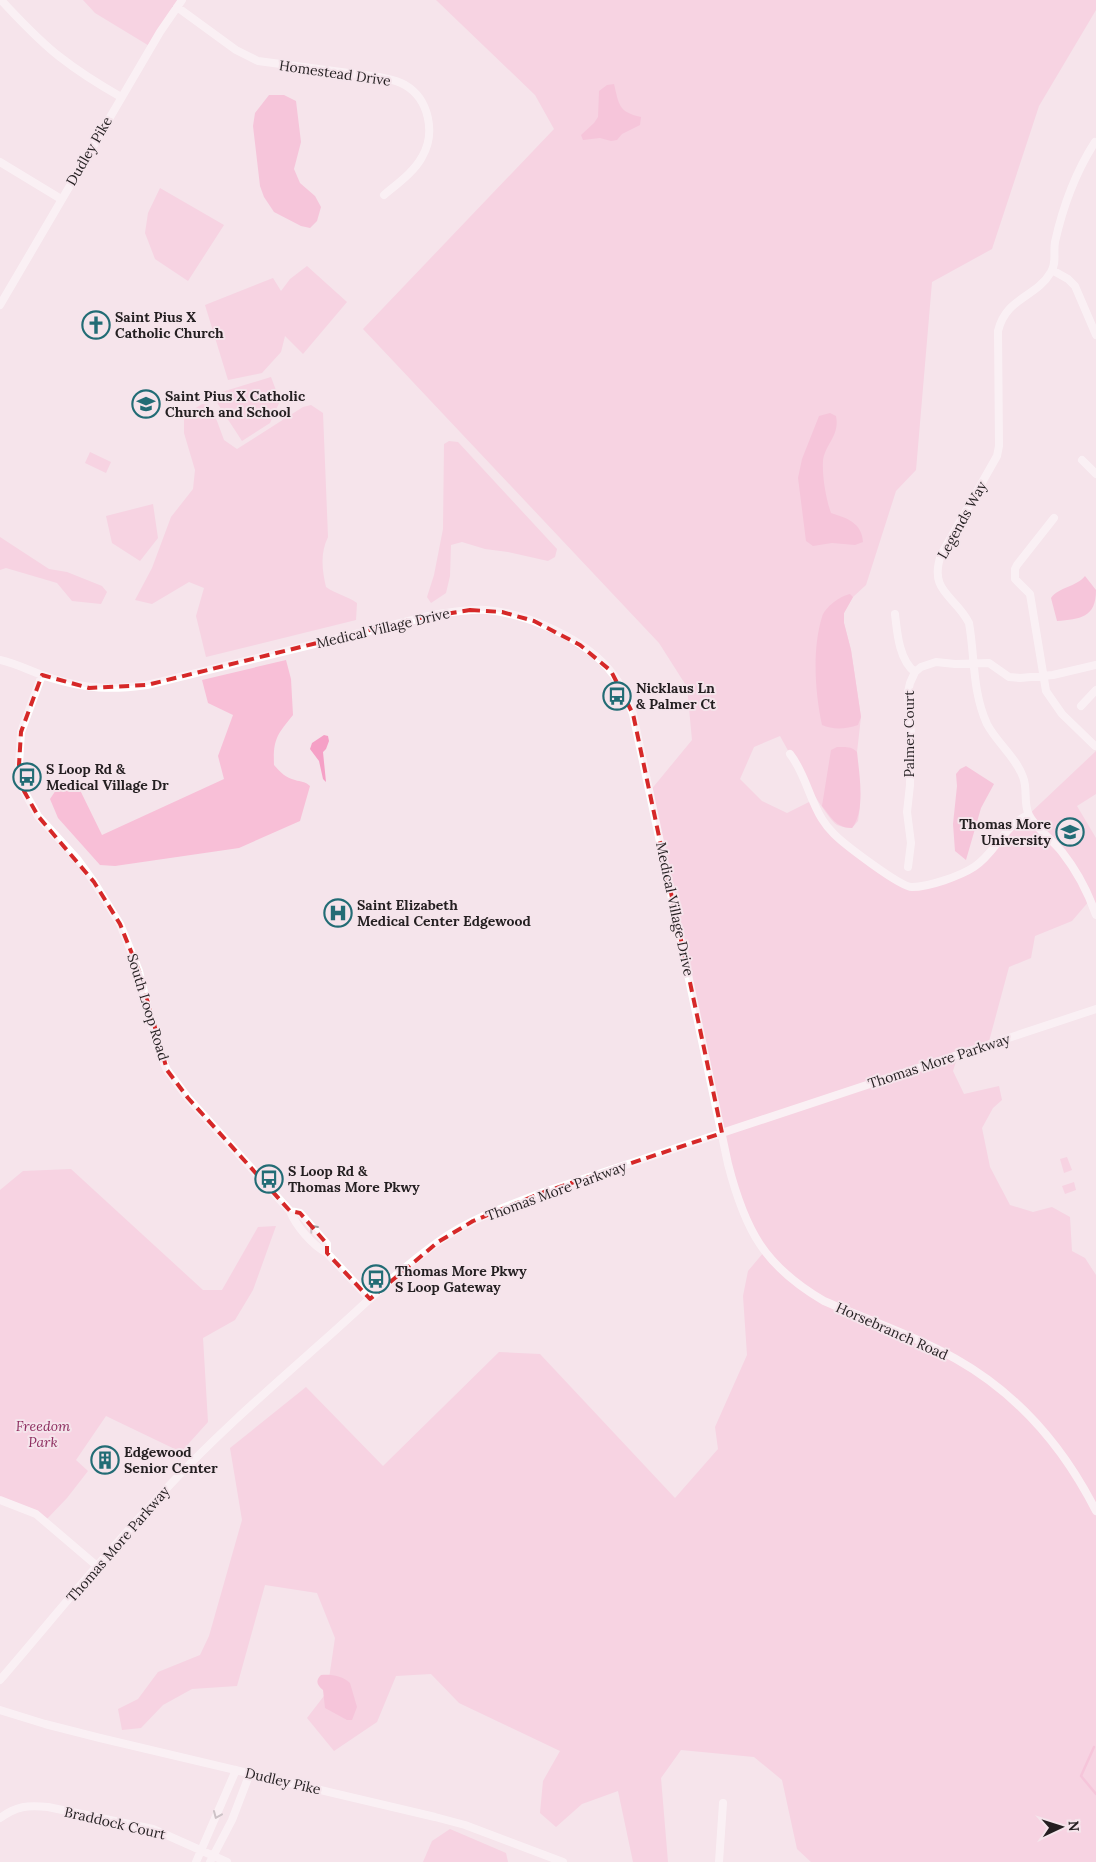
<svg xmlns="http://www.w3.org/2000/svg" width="1096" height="1862" viewBox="0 0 1096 1862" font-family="Lora,serif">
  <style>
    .green { fill: #f8bfd7 }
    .water { fill: #f5a0c6 }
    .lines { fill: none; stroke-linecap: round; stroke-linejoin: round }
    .stream { stroke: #f5a0c6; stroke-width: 2.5 }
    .minor { stroke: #fff; stroke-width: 8 }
    .oneway { stroke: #9c9a9b }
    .marked { fill: none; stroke: #d62828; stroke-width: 4; stroke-dasharray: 10 6; stroke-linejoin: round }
    .labels { text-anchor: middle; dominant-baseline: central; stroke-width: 4; stroke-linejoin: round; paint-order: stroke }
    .street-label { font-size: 14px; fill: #241f21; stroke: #f5e4eb }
    .poi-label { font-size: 14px; font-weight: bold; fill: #241f21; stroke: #f5e4eb; text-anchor: start }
    .park-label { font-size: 14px; font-style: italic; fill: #8d2d5f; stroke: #f5e4eb }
  </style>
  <rect width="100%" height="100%" fill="#f5e4eb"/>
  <path class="green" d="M83,0H182L151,47L95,13Z
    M436,0H1096V10L1039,106L992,249L932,282L916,470L896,491L866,585L853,597L844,613V623L851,650L861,717L857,752L860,807L858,821L852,828C847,828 842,827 837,825C824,816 789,752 780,736L754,747L740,779L762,801L787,813L813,800L833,834L912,887L971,869L1096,751V794L1077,806L1096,838V915L1090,900L1072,921L1035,936L1031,958L1009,967L988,1045L958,1055L953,1071L964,1094L999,1086L1002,1100L993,1108L982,1128L990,1167L1010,1205L1033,1212L1052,1207L1070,1217L1072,1251L1085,1258L1096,1275V1862H811L797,1849L782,1780L754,1757L681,1750L661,1778L668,1862H633L618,1791L582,1804L556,1827L540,1813L543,1781L560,1751L459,1703L431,1674L396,1676L377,1722L334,1751L307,1718L327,1692L335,1638L317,1593L265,1585L237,1686L192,1689L163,1705L141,1728L122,1730L118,1709L138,1699L158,1672L200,1655L209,1636L242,1520L230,1448L306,1387L383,1466L499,1352L540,1354L675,1498L718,1449L715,1427L747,1355L743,1296L748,1271L764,1252L735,1193L650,791L692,740L687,687L659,643L363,329L554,129L535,95Z
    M160,188L224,225L188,281L155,259L145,233L148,213Z
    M307,266L347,302L303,354L285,336L281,352L262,373L228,380L205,305L273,278L281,291L290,279Z
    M271,377L280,401L270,423L242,441L212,395Z
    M202,404L209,405L217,421L224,440L237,449L303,407L311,405L323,413L328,537C320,553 322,570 326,587C336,594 347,596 357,603L356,620L206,657L196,616L204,588L189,582L152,604L135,600L152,568L171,517L193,489L195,470L184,433V416Z
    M449,441L458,442L557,549L555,557L548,561L508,552L485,549L462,542L451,545L450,576L446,593L431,603L427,597L434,575L443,529L444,444Z
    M90,452L111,462L106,473L85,463Z
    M153,504L158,538L140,561L112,543L106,516Z
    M0,537L49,569L67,572L102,586L107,592L101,604L72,601L57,583L6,568L0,570Z
    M286,660L291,679L293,715C277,735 273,739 274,765C280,772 286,778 295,780C301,782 305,781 310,786L300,821L239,848L115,866L100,865L58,818L50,799L56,790H80L102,835L224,779L218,756L233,715L208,703L202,680Z
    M1067,1157L1072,1170L1064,1173L1060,1159Z
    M71,1169L203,1290H222L258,1227L276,1226L253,1290L235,1320L203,1338L208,1422L181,1452L106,1416L76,1460L88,1471L67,1498L45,1521L0,1500V1190L23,1171Z
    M1074,1182L1076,1190L1065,1194L1062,1186Z
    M450,1829L506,1853L508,1862H423L432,1841Z"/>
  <path class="water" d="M614,84C619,104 618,112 641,117L640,125L622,134L617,140L611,141L600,138L583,140L581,135L594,123L598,117L599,91L607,85Z
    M269,95H284L296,101L301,142L294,169L300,183L315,196L321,207L317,221L310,228L301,226L274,212L264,197L260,186L253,126L255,113Z
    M830,413L836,416C840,436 825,444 823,461C822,476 826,499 831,513C847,518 862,523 863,542L855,545L832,543L813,546L806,541L798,478L802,459L819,416Z
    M1085,576L1096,590C1096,618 1080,619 1057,621L1051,598C1059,587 1076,587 1085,576Z
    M850,594L853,597L844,613V623L851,650L861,717L858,725C846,729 833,730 822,725C815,693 812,649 822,617C825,607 840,596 850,594Z
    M324,735L328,736L329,741L326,749L323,752L326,782L323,779L319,761L310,749L312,743Z
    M837,747C846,747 851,746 857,752C859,773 866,810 852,828C836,828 831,817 822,806L831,750Z
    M966,766L994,784L981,808L966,860L955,851L953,824L957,786L956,774L960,769Z
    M321,1675C331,1674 343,1676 350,1683L357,1707L352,1720H347L325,1708L323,1690C317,1685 315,1681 321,1675Z"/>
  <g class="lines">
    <path class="stream" d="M1094,1747L1081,1776L1096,1794"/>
    <path class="minor" d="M1,0C20,20 38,40 60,57C79,72 100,85 121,97
      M177,7L236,50L258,61L379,77C388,79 397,80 405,85C429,99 436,133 422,157C414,172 397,184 384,195
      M1095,142C1075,173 1063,206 1055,242C1053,253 1057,262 1051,272C1036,298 1006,297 998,331L999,446L997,456L941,555C928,592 956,596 969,623C975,657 972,691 987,724C997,743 1016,757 1023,777C1028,789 1023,803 1029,815C1036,829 1052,839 1062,852C1077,871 1088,892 1096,915
      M0,162L61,199
      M1052,270L1068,279L1075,286L1096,335
      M0,305L160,32L182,0
      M1082,460L1096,474
      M1054,518L1017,565L1015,569V579L1030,594L1046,691L1062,714L1095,746
      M895,614C897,632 899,660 915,672
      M0,660C18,664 34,673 51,678C86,689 112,690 147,685L433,615C451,612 469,609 487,610C528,614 586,639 612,673C622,685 627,699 633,714L728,1164C745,1230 764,1266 824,1301C868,1320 915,1336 956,1359C1018,1394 1064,1448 1096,1511
      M42,675L21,732L19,765L24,791L38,816L78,860L94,882L120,924L139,971L157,1047L167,1070L188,1098L290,1211C296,1226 312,1245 327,1253L370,1299
      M1081,706L1096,690
      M790,754C805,773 809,798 822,819C825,824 829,829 834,834C844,844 900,887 912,887C929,887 960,876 974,867C990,857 999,838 1013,825C1017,821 1023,818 1028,814
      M908,867L911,843L907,812L910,785L911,734L908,692L910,683L915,672L921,667L936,662L955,664L989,663L1009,677L1020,678L1053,675L1096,665
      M290,1211L300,1213L327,1244V1253
      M0,1500L36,1514L97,1566
      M0,1680C55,1616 108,1550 166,1489C214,1437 268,1390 321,1343C359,1310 396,1272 438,1242C470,1219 507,1206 544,1192L1096,1009
      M0,1710L45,1724L100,1738L435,1817L465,1825L563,1862
      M0,1818C17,1806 27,1805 48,1807L153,1829L227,1862
      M196,1862L236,1770
      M210,1862L232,1820L250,1773
      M719,1862L723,1803"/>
  </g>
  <defs><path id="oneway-chevron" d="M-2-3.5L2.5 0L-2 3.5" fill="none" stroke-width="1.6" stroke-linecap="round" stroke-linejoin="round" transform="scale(1.25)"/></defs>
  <g class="oneway">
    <use href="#oneway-chevron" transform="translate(313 1228) rotate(-131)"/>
    <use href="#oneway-chevron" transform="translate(217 1815) rotate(113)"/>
  </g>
  <path d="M0 0H1096V1862H0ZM470,610L502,612L534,621L580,645L611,671L633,714L722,1133L544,1192L473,1221L438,1242L370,1299L327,1253V1244L300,1213L290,1211L188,1098L167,1070L139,971L120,924L94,882L38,816L24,791L19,765L21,732L42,675L89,688L147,685L414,619Z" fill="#f5e4eb" fill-opacity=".55" fill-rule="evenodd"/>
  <path class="marked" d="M470,610L502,612L534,621L580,645L611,671L633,714L722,1133L544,1192L473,1221L438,1242L370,1299L327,1253V1244L300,1213L290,1211L188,1098L167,1070L139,971L120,924L94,882L38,816L24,791L19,765L21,732L42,675L89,688L147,685L414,619Z"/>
  <defs>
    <g id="church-ring" transform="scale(1.4375)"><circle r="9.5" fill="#f5e4eb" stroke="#226c75" stroke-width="1.5"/><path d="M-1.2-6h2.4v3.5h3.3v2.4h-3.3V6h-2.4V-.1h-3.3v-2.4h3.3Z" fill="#226c75"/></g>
    <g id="school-ring" transform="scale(1.4375)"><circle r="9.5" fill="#f5e4eb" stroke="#226c75" stroke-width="1.5"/><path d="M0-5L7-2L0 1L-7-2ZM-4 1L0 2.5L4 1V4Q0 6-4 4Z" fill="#226c75"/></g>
    <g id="bus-ring" transform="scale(1.4375)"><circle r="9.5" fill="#f5e4eb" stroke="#226c75" stroke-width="1.5"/><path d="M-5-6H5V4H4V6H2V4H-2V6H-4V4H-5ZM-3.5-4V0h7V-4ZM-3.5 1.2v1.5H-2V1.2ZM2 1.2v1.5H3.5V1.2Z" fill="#226c75"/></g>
    <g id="university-ring" transform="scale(1.4375)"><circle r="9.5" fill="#f5e4eb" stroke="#226c75" stroke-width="1.5"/><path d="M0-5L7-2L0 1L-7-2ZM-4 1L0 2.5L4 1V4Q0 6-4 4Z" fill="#226c75"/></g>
    <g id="hospital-ring" transform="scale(1.4375)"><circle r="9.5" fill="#f5e4eb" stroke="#226c75" stroke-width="1.5"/><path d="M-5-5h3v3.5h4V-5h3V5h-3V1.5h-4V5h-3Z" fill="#226c75"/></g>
    <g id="building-ring" transform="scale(1.4375)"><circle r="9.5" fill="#f5e4eb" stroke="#226c75" stroke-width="1.5"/><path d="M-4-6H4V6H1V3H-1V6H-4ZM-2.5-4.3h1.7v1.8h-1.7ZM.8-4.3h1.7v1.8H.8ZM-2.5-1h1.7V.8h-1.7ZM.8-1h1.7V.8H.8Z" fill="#226c75"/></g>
  </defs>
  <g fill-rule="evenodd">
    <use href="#church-ring" x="96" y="325"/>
    <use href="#school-ring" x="146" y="404"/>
    <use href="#bus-ring" x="617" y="696"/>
    <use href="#bus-ring" x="27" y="777"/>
    <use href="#university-ring" x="1070" y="832"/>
    <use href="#hospital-ring" x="338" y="913"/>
    <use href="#bus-ring" x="269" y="1179"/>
    <use href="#bus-ring" x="376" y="1279"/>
    <use href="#building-ring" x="105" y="1460"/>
  </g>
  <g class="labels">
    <g class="street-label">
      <text transform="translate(335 73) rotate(8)">Homestead Drive</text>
      <text transform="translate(89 151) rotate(-60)">Dudley Pike</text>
      <text transform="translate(962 520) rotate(-61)">Legends Way</text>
      <text transform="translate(383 628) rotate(-13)">Medical Village Drive</text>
      <text transform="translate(909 734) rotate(-90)">Palmer Court</text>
      <text transform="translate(675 909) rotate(78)">Medical Village Drive</text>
      <text transform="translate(148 1007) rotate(73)">South Loop Road</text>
      <text transform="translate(939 1061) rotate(-18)">Thomas More Parkway</text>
      <text transform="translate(556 1191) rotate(-20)">Thomas More Parkway</text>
      <text transform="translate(892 1331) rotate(24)">Horsebranch Road</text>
      <text transform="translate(118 1544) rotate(-49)">Thomas More Parkway</text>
      <text transform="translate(283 1781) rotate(13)">Dudley Pike</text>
      <text transform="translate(115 1823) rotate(13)">Braddock Court</text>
    </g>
    <g class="poi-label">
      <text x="115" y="317">Saint Pius X<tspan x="115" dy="16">Catholic Church</tspan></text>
      <text x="165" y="396">Saint Pius X Catholic<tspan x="165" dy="16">Church and School</tspan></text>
      <text x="636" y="688">Nicklaus Ln<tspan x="636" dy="16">&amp; Palmer Ct</tspan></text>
      <text x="46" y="769">S Loop Rd &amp;<tspan x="46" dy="16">Medical Village Dr</tspan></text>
      <text x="1051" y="824" text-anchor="end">Thomas More<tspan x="1051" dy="16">University</tspan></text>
      <text x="357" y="905">Saint Elizabeth<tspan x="357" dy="16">Medical Center Edgewood</tspan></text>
      <text x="288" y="1171">S Loop Rd &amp;<tspan x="288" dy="16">Thomas More Pkwy</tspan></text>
      <text x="395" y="1271">Thomas More Pkwy<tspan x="395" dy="16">S Loop Gateway</tspan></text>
      <text x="124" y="1452">Edgewood<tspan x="124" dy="16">Senior Center</tspan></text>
    </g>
    <g class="park-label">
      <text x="43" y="1426">Freedom<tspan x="43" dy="16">Park</tspan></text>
    </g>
  </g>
  <g transform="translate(1061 1827) rotate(86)" stroke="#f5e4eb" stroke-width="4" paint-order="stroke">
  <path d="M0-4L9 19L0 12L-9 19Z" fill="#241f21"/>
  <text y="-8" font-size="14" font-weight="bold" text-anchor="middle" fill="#241f21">N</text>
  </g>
</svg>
